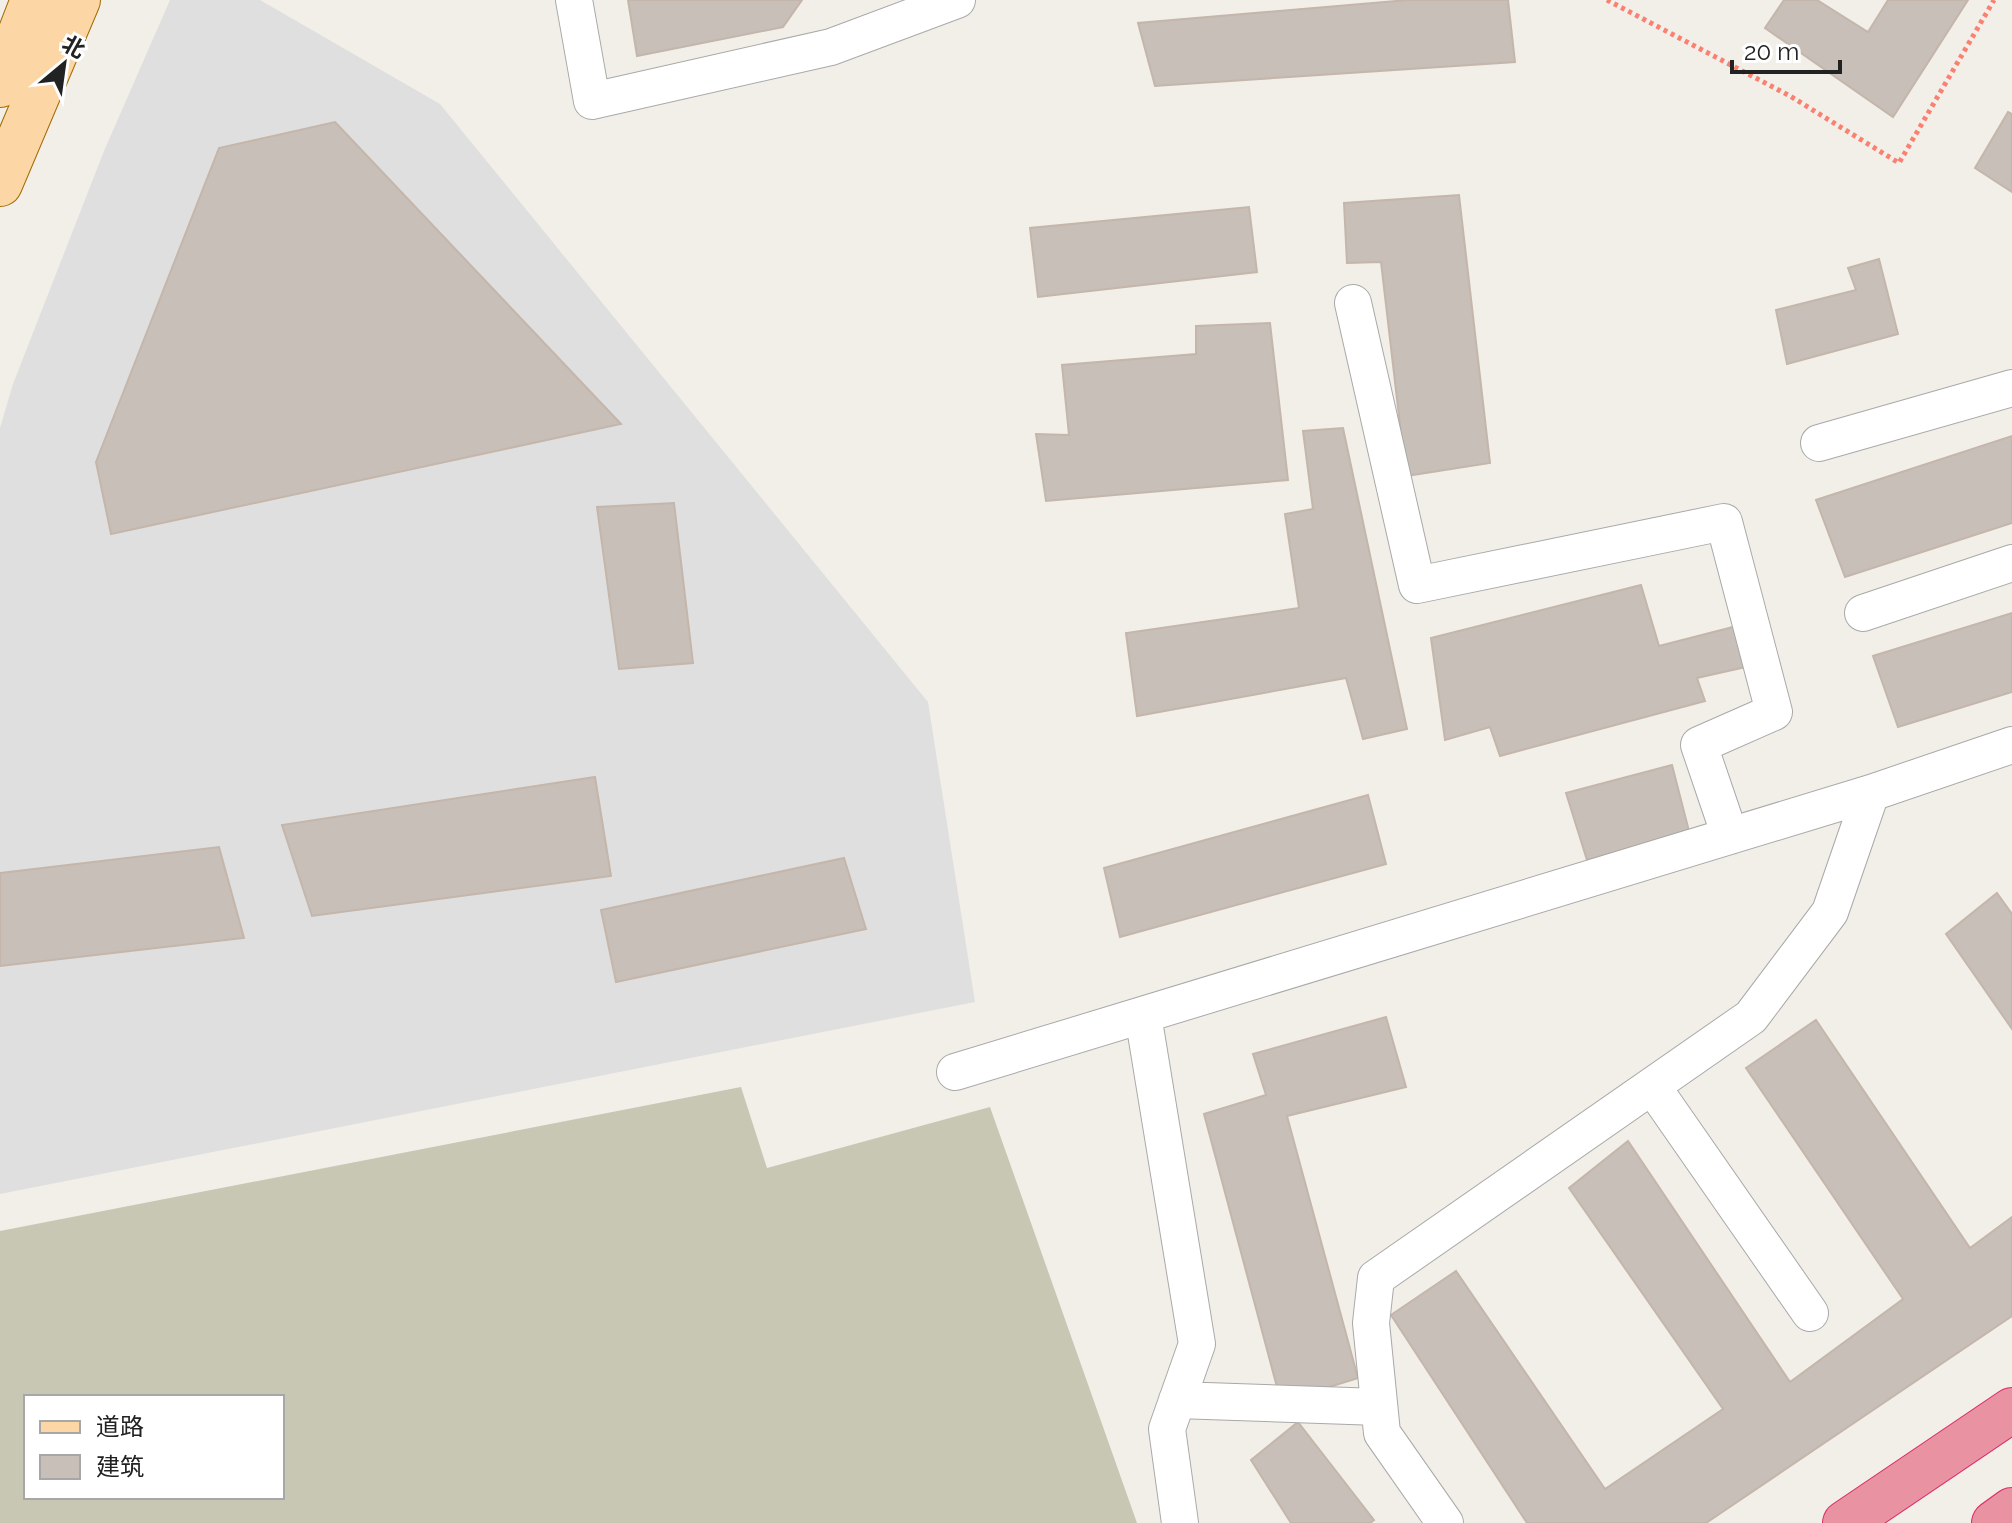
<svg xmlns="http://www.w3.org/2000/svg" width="2012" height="1523" viewBox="0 0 2012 1523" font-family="Raleway,'Noto Sans SC',sans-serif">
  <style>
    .residential { fill: #e0dfdf }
    .construction { fill: #c7c7b4; fill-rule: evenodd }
    .building { fill: #c7bfb8; stroke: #c4b6ab; stroke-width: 2 }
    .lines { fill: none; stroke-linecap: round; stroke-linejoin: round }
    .minor-casing { stroke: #a9a9a9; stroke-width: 38 }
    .major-casing { stroke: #a06b00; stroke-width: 46 }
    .highway-casing { stroke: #dc2a67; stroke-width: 46 }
    .path { stroke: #fa8072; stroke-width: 5; stroke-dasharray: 4 4; stroke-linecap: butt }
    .minor { stroke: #fff; stroke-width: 36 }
    .major { stroke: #fcd6a4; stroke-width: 44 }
    .highway { stroke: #e892a2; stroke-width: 44 }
  </style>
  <rect width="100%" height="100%" fill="#f2efe9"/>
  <path class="residential" d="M170,0H260L440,104L928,702L975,1002L0,1194V428L13,384L104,151Z"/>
  <path class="construction" d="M741,1087L767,1168L990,1107L1137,1523H0V1231ZM26,1397H282V1497H26Z"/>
  <path class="building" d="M628,0H802L783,27L637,56Z
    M1408,0H1508L1515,62L1155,86L1138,23Z
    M1784,0H1817L1868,32L1888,0H1968L1893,117L1765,28Z
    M2008,112L2012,114V192L1975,168Z
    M335,122L621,424L111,534L96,462L219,148Z
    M1459,195L1490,463L1406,476L1381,262L1347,263L1344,203Z
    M1249,207L1257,272L1038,297L1030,228Z
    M1879,259L1898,334L1787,364L1776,310L1856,290L1848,268Z
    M1270,323L1288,480L1046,501L1036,434L1069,435L1062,365L1196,354V326Z
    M1343,428L1407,729L1363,739L1346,678L1137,716L1126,633L1299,608L1285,514L1313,509L1303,431Z
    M2012,436V523L1845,577L1816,500Z
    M674,503L693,663L619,669L597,507Z
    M1641,585L1659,646L1733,627L1750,666L1697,678L1705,701L1500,756L1490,727L1445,740L1431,638Z
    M2012,613V692L1898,727L1873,656Z
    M1672,765L1689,831L1587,860L1566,793Z
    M595,777L611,876L312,916L282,825Z
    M1368,795L1386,864L1120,937L1104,868Z
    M219,847L244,938L0,966V873Z
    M844,858L866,929L616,982L601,910Z
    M1997,893L2012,914V1029L1946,934Z
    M1386,1017L1406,1087L1287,1116L1358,1378L1281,1402L1204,1114L1266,1095L1253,1054Z
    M1816,1020L1970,1248L2012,1217V1316L1706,1523H1527L1391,1315L1456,1271L1605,1489L1723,1409L1569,1188L1628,1141L1790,1382L1903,1299L1746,1068Z
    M1298,1422L1374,1520L1370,1523H1291L1251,1460Z"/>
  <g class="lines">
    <g class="minor-casing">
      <path id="minor" d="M574,0L592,101L831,47L957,0
        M1353,303L1417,585L1724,522L1774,712L1699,745L1730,836
        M1819,443L2012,388
        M1863,613L2012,563
        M1143,1015L1197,1344L1167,1429L1180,1523
        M955,1072L1871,793L2012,745
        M1652,1086L1810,1313
        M1177,1400L1379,1407
        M1445,1523L1382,1433L1371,1323L1376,1278L1751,1017L1830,912L1871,793"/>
    </g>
    <g class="major-casing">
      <path id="major" d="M0,85L33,0
        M0,184L78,0"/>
    </g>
    <g class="highway-casing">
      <path id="highway" d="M1845,1523L2012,1410
        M1994,1523L2012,1510"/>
    </g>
    <path class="path" d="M1607,0L1790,96L1899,163L1994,0"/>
    <use href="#minor" class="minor"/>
    <use href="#major" class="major"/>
    <use href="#highway" class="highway"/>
  </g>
  <rect x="24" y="1395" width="260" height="104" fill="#ffffff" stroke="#a7a7a7" stroke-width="2"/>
  <rect x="40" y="1421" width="40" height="12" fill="#fcd6a4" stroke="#a7a7a7" stroke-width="2"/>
  <text x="96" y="1435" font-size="24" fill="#222222">道路</text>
  <rect x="40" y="1455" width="40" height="24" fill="#c7bfb8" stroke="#a7a7a7" stroke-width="2"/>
  <text x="96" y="1475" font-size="24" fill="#222222">建筑</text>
  <g transform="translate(64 64) rotate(29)" stroke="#ffffff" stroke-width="6" paint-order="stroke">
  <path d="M0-6L14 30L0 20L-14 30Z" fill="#222222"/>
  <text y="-12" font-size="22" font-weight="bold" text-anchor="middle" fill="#222222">北</text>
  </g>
  <path d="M1732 60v12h108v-12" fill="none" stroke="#222222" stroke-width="4"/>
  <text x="1744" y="60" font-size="24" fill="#222222" stroke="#ffffff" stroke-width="6" paint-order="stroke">20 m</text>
</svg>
